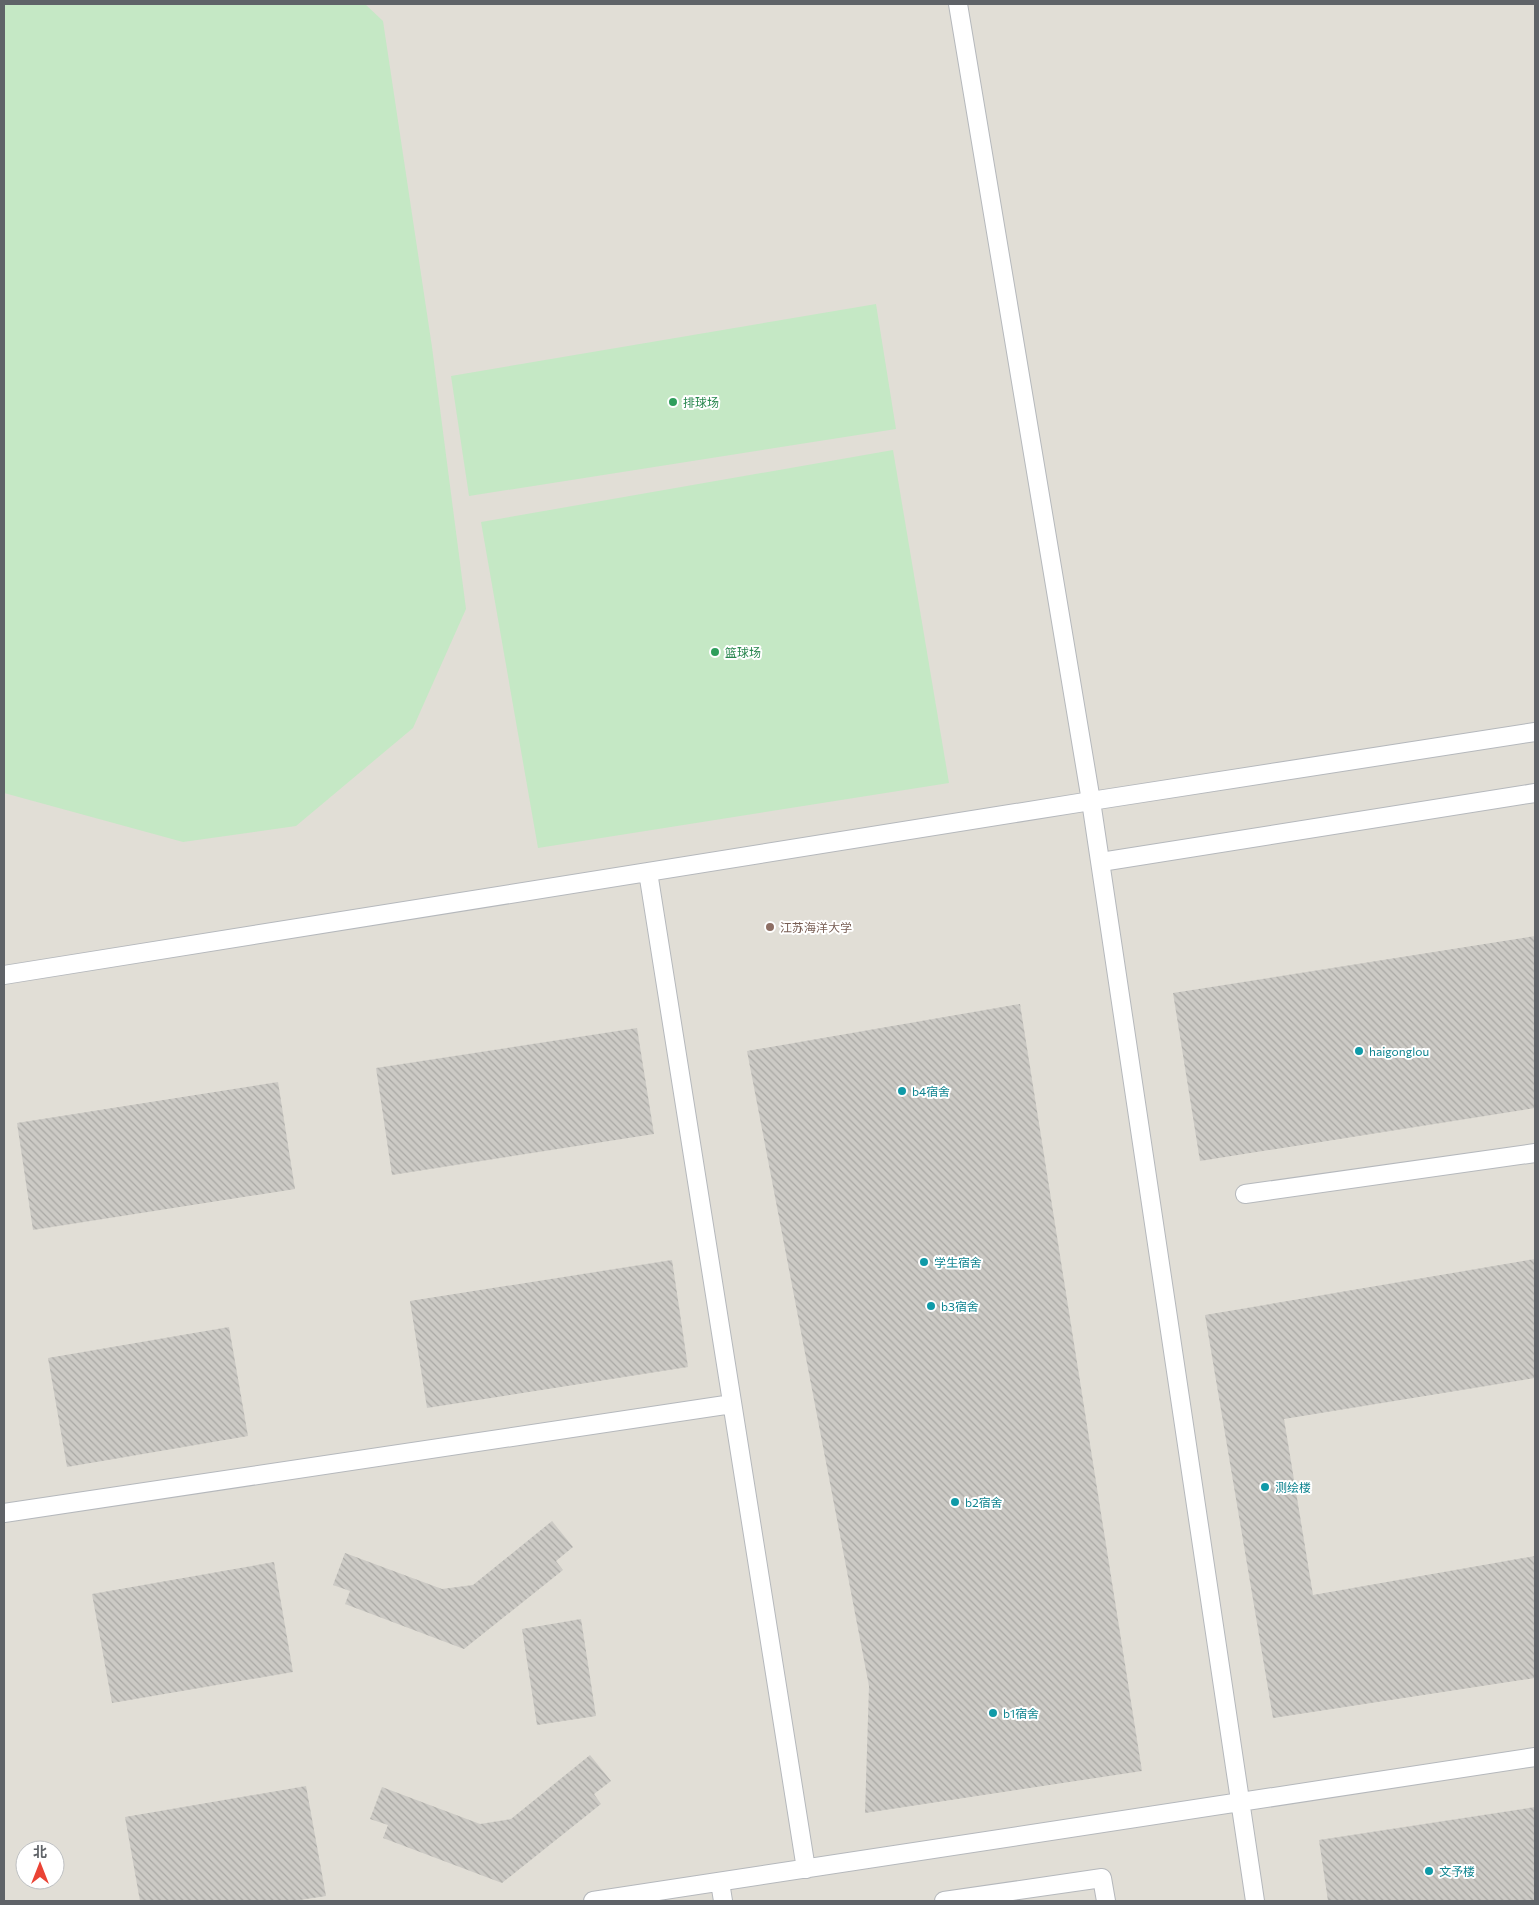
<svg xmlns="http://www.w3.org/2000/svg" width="1539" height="1905" viewBox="0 0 1539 1905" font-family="Commissioner,'Noto Sans SC',sans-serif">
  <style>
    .education { fill: #e1ded6; fill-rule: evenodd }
    .pitch { fill: #c5e8c5 }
    .building { fill: url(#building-back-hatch) }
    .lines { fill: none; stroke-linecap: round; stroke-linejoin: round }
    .lane-casing { stroke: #b5b8bc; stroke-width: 20 }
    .lane { stroke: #fff; stroke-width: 18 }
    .leisure-dot { fill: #2e9e5b; stroke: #fff; stroke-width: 2 }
    .education-dot { fill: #8d6e63; stroke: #fff; stroke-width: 2 }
    .culture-dot { fill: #0f9aa8; stroke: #fff; stroke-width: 2 }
    .labels { text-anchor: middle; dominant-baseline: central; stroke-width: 4; stroke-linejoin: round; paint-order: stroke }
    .leisure-label { font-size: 12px; fill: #27864d; stroke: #fff; text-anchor: start }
    .education-label { font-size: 12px; fill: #785e54; stroke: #fff; text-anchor: start }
    .culture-label { font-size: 12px; fill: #0d838f; stroke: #fff; text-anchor: start }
  </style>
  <defs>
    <pattern id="building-back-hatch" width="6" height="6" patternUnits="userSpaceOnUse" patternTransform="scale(1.25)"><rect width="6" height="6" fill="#cccac5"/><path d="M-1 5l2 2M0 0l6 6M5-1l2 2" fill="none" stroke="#a9a8a4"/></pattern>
  </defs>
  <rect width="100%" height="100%" fill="#f1efe8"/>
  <path class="education" d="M4,4H1535V1901H4ZM25,1850H55V1880H25Z"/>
  <path class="pitch" d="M4,4H365L383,21L432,347L466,609L413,728L296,826L183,842L4,793Z
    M876,304L896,429L469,496L451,376Z
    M893,450L949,783L538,848L481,522Z"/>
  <path class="building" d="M1535,936V1108L1200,1161L1173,993Z
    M1020,1004L1142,1771L865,1813L869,1686L747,1051Z
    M637,1028L654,1134L392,1175L376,1068Z
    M278,1082L295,1189L33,1230L17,1123Z
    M1535,1259V1378L1284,1419L1313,1595L1535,1556V1678L1273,1718L1205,1315Z
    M672,1260L688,1367L427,1408L410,1301Z
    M229,1327L248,1436L67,1467L48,1358Z
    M552,1521L573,1547L556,1561L563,1570L464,1649L345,1604L350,1591L333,1585L345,1553L442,1589L473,1585Z
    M274,1562L293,1672L112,1703L92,1594Z
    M581,1619L596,1716L537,1725L522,1629Z
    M590,1755L611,1781L594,1794L601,1804L502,1883L383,1838L388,1825L370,1819L382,1787L480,1824L511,1819Z
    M306,1786L326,1896L293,1901H140L125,1817Z
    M1535,1807V1901H1328L1319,1840Z"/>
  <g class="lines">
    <g class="lane-casing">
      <path id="lane" d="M958,4L1091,801L1255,1901
        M1101,862L1535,793
        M648,872L806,1869
        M4,975L1091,801L1535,732
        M1245,1194L1535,1153
        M4,1513L732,1404
        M720,1882L723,1901
        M593,1901L1535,1757
        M944,1901L1102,1878L1106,1901"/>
    </g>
    <use href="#lane" class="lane"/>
  </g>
  <g class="leisure-dot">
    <circle cx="673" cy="402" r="5"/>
    <circle cx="715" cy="652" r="5"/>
  </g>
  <circle class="education-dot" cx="770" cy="927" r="5"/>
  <g class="culture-dot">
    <circle cx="1359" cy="1051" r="5"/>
    <circle cx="902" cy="1091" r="5"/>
    <circle cx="924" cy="1262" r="5"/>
    <circle cx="931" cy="1306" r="5"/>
    <circle cx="1265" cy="1487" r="5"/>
    <circle cx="955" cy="1502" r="5"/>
    <circle cx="993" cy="1713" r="5"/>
    <circle cx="1429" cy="1871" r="5"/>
  </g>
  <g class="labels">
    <g class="leisure-label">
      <text x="683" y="402">排球场</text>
      <text x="725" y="652">篮球场</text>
    </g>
    <g class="education-label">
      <text x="780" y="927">江苏海洋大学</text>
    </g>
    <g class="culture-label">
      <text x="1369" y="1051">haigonglou</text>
      <text x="912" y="1091">b4宿舍</text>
      <text x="934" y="1262">学生宿舍</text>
      <text x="941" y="1306">b3宿舍</text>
      <text x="1275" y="1487">测绘楼</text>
      <text x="965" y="1502">b2宿舍</text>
      <text x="1003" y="1713">b1宿舍</text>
      <text x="1439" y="1871">文予楼</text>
    </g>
  </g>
  <rect width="1539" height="1905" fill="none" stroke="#5f6368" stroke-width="10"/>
  <g transform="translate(40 1865)"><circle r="24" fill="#ffffff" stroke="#bfc1c3"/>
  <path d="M0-4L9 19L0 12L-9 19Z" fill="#ea4335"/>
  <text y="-8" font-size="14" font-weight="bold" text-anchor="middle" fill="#5f6368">北</text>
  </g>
</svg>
